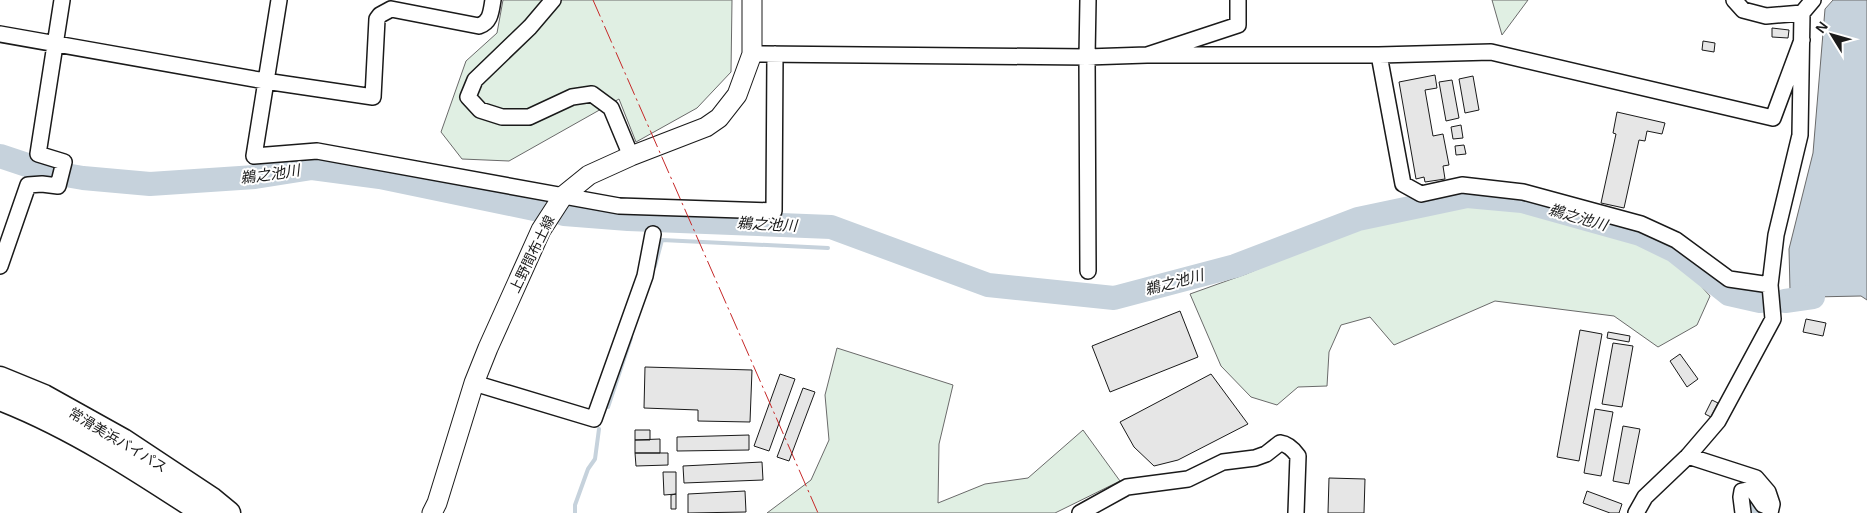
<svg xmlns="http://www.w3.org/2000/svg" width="1867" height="513" viewBox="0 0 1867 513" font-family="Arial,'Noto Sans JP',sans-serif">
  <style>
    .green { fill: #e0efe3; stroke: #6a6a6a }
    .water { fill: #c6d2dc; stroke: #6a6a6a }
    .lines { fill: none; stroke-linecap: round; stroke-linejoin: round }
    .stream { stroke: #c6d2dc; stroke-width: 4 }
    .canal { stroke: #c6d2dc; stroke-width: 14 }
    .river { stroke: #c6d2dc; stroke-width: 24 }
    .building { fill: #e6e6e6; stroke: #1a1a1a }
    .minor-casing { stroke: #1a1a1a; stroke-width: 18 }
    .major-casing { stroke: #1a1a1a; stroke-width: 21 }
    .highway-casing { stroke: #1a1a1a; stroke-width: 25 }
    .minor { stroke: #fff; stroke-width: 15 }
    .major { stroke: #fff; stroke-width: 19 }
    .highway { stroke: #fff; stroke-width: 22 }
    .power { stroke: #c62828; stroke-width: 1; stroke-dasharray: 18 4 2.5 4; stroke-linecap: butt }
    .labels { text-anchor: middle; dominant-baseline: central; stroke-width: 4; stroke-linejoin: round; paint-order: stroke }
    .street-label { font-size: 14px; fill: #1a1a1a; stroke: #fff }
    .water-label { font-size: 15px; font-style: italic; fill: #1a1a1a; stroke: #fff }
  </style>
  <rect width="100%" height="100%" fill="#fff"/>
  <path class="green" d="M503,0H732L731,72L697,108L636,142L619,99L509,161L462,159L441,132L466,61L497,33Z
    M1492,0H1528L1502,35Z
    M1470,203L1523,210L1633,241L1675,257L1710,296L1697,325L1658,347L1614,316L1495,301L1394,345L1370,317L1341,325L1329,352L1327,386L1298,387L1277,405L1251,397L1221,366L1190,294L1246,274L1359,226L1414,213Z
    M837,348L953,385L939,444L938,503L985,484L1028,478L1083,430L1120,481L1055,513H767L811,480L829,440L825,395Z"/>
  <path class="water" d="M1833,0H1867V300L1861,296L1813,297L1790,290L1789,249L1813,153L1825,9Z"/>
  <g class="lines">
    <path class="stream" d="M655,266L662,240L828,248
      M608,407L631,338
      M575,513V505L588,469L595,459L599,429"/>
    <path class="canal" d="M1748,501L1752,513"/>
    <path class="river" d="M0,156L48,172L83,178L150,184L255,177L312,168L380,177L539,210
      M564,214L628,219L831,227L988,285L1114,298L1235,266L1358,219L1467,196L1522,201L1640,234L1675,251L1729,294L1760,301
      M1785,301L1813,297"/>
  </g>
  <path class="building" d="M1772,28L1789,30L1788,38L1772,37Z
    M1703,41L1715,43L1714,52L1702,50Z
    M1435,75L1437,88L1425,90L1433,136L1443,134L1449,165L1443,166L1445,179L1425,182L1424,177L1416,179L1399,82Z
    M1473,76L1479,110L1465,113L1459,79Z
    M1452,80L1459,118L1446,121L1439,82Z
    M1617,112L1665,123L1662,134L1647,131L1645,141L1639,140L1624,208L1601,203L1616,134L1613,133Z
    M1461,125L1463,138L1453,139L1451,127Z
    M1464,145L1466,154L1456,155L1455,146Z
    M1180,311L1198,357L1110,392L1092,346Z
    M1806,319L1826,323L1823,336L1803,332Z
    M1580,330L1602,334L1579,461L1557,457Z
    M1608,332L1630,336L1629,342L1607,338Z
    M1613,343L1633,346L1622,407L1602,404Z
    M1680,354L1698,379L1687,387L1670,361Z
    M645,367L752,370L750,422L698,421V410L644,408Z
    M780,374L795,379L769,451L754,446Z
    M1211,374L1248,424L1178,460L1154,466L1134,447L1120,422Z
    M803,388L815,392L789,461L777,457Z
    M1712,400L1718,403L1711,417L1705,414Z
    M1595,409L1613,412L1601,476L1584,473Z
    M1623,426L1640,429L1629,484L1613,481Z
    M635,430H650V440H635Z
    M749,435V450L677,451V437Z
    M660,439V453H635V440Z
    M635,453H668V465L636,466Z
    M762,462L763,480L684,483L683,466Z
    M663,472H676V494L664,495Z
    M1329,478L1365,479L1364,513H1328Z
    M745,491L746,512L688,513V494Z
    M1587,491L1622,504L1619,513H1610L1583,503Z
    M676,494V509H671V495Z"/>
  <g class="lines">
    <g class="minor-casing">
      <path id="minor" d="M279,0L254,156L317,151L619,206L774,211L775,54
        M553,0L530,27L475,80L468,97L480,110L502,117H529L572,97L592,94L611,108L631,156
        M1088,0L1087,57L1088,271
        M1734,0L1743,10L1766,16L1802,13
        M0,34L265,81L373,97L377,19L380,15L391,9L479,26C491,22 491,11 493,0
        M752,54L1087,57L1147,55L1238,25V0
        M1147,55H1379L1491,52L1773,118L1802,40
        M1379,55L1403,184L1421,194L1462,185L1523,192L1641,224L1676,240L1729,279L1770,285
        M0,266L28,185L42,184L58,186L64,162L38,154L62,0
        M474,383L594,419L645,276L653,234
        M1688,456L1756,478L1768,492L1772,504L1770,513
        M1080,513L1127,487L1188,479L1223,462L1255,458L1266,454L1280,443C1288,444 1293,449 1298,456L1296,513
        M1636,513L1645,497L1688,456L1718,421L1773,319L1770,285L1776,235L1800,135L1802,13L1813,0
        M1743,513L1741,497L1742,491L1752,489L1763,505"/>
    </g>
    <g class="major-casing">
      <path id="major" d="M432,513L437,503L474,383L488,348L541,230L563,196L589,175L631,156L706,127L719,118L737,95L752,54V0"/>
    </g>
    <g class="highway-casing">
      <path id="highway" d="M0,378L44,396L123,440L212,499L229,513
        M0,399C72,427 139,471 203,513"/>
    </g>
    <use href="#minor" class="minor"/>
    <use href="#major" class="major"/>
    <use href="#highway" class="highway"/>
    <path class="power" d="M593,0L818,513"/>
  </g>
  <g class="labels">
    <g class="street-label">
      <text transform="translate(532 254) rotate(-64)">上野間布土線</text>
      <text transform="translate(118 440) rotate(31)">常滑美浜バイパス</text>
    </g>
    <g class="water-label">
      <text transform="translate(270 174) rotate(-8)">鵜之池川</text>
      <text transform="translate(1578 217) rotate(16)">鵜之池川</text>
      <text transform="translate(767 224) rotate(3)">鵜之池川</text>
      <text transform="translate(1174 282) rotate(-15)">鵜之池川</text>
    </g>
  </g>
  <g transform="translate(1832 35) rotate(307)" stroke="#ffffff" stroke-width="4" paint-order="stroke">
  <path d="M0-4L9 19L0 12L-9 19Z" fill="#1a1a1a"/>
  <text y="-8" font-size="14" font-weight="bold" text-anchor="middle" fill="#1a1a1a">N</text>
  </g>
</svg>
